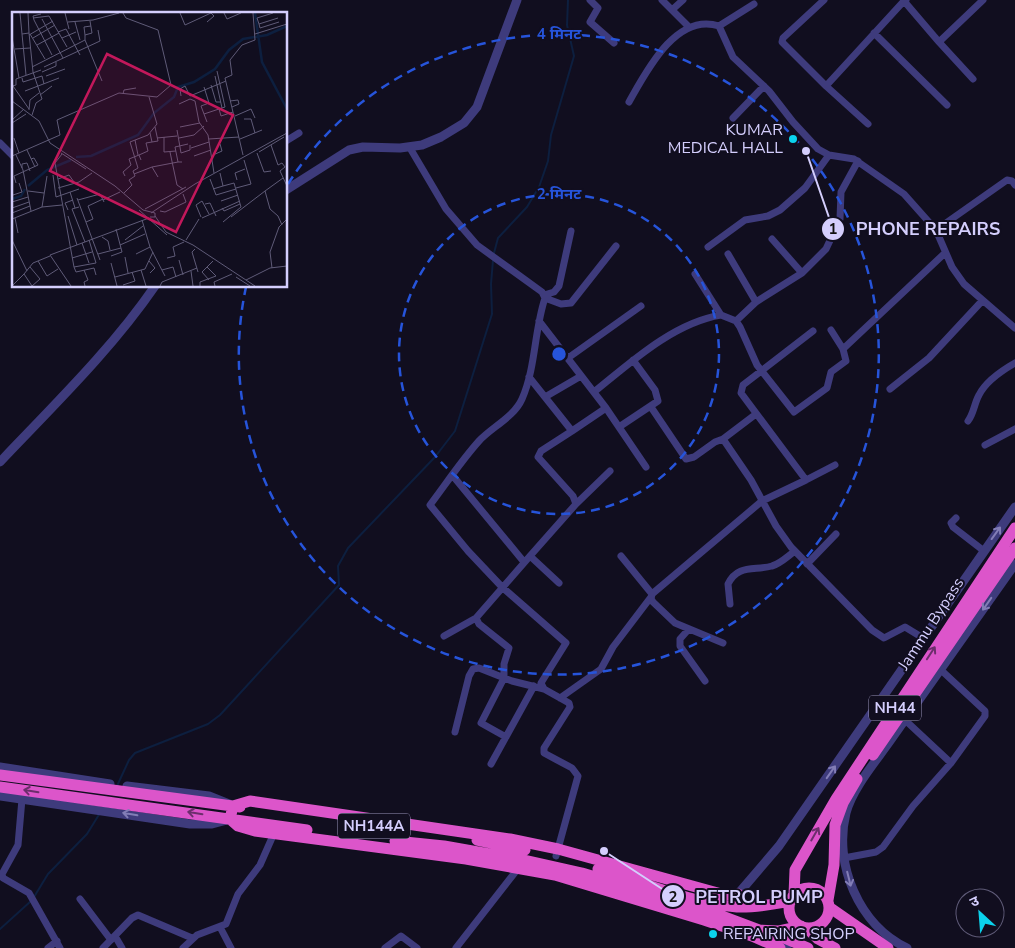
<svg xmlns="http://www.w3.org/2000/svg" width="1015" height="948" viewBox="0 0 1015 948" font-family="'Nunito Sans','Noto Sans Devanagari',sans-serif">
  <style>
    .lines { fill: none; stroke-linecap: round; stroke-linejoin: round }
    .stream { stroke: #0d1f3f; stroke-width: 2 }
    .minor { stroke: #3e3b7c; stroke-width: 7 }
    .tertiary { stroke: #3e3b7c; stroke-width: 9 }
    .trunk { stroke: #dc55ca; stroke-width: 11 }
    .oneway { stroke: #827db6 }
    .oneway2 { stroke: #6c2e6c }
    .ring { fill: none; stroke: #2654da; stroke-width: 2.5; stroke-dasharray: 9 6 }
    .poi-dot { fill: #0bd2ec; stroke: #110e1f; stroke-width: 2 }
    .labels { text-anchor: middle; dominant-baseline: central; stroke-width: 4; stroke-linejoin: round; paint-order: stroke }
    .shield { fill: #110e1f; stroke: #9a94ba; stroke-width: 1 }
    .shield-label { font-size: 15px; font-weight: bold; fill: #d4cefd }
    .poi-label { font-size: 16px; fill: #d4cefd; stroke: #110e1f; text-anchor: end }
    .street-label { font-size: 16px; fill: #d4cefd; stroke: #110e1f }
    .inset-river { fill: none; stroke: #0d1f3f; stroke-width: 2.5 }
    .inset-road { fill: none; stroke: #5f5b78; stroke-width: 1 }
    .view { fill: #c2185b; fill-opacity: 0.15; stroke: #c2185b; stroke-width: 2.5 }
    .inset-edge { fill: none; stroke: #d4cefd; stroke-width: 2.5 }
    .centre { fill: #2654da; stroke: #110e1f; stroke-width: 2.5 }
    .ring-label { font-size: 15px; text-anchor: middle; font-weight: bold; fill: #2654da; stroke: #110e1f; stroke-width: 4; stroke-linejoin: round; paint-order: stroke }
    .leader { fill: none; stroke: #d4cefd; stroke-width: 2 }
    .callout-dot { fill: #d4cefd; stroke: #110e1f; stroke-width: 2 }
    .mark-label { font-size: 15px; text-anchor: middle; font-weight: bold; fill: #111 }
    .callout-label { font-size: 18px; text-anchor: middle; font-weight: bold; fill: #d4cefd; stroke: #110e1f; stroke-width: 4; stroke-linejoin: round; paint-order: stroke }
  </style>
  <rect width="100%" height="100%" fill="#110e1f"/>
  <g class="lines">
    <path class="stream" d="M494,253L498,238L527,207L539,187L548,161L551,135L574,56L567,25L568,0
      M117,786L129,760L135,753L208,724L220,715L339,585L338,566L348,548L435,457L455,431L492,314L491,284L493,260
      M34,897L48,874L87,834L100,813
      M0,929L31,901"/>
    <path class="minor" d="M590,0L598,8L590,22L614,43
      M662,0L689,27
      M824,0L783,38L782,42L826,86
      M906,0L904,1L939,42L983,0
      M673,9L683,0
      M719,26L754,4
      M874,33L947,105
      M939,42L973,79
      M629,102C646,72 676,12 719,26L733,57L769,91L793,122L818,149L829,155L854,159L904,194L936,230L952,267L964,284L1015,328
      M733,118L764,86
      M868,124L826,86L904,1
      M286,141L299,133
      M0,143L14,157
      M410,148L446,209L477,245L542,292L545,298C534,331 536,367 522,399C514,417 492,427 479,441C461,461 446,484 430,505L468,551L502,587L566,643L541,683L544,689L569,703L570,707L544,748V753L572,768L578,776L556,856
      M936,230L1007,180L1012,181L1015,185
      M772,239L802,273
      M708,247L745,220L768,216L780,210L805,188L829,155
      M728,254L756,302
      M695,274L721,315L736,321L740,327L757,365L794,412L827,388L831,372L846,361L843,349L831,330
      M544,295L554,292L559,286L571,231
      M545,298L561,304L571,303L616,246
      M736,321L756,302L802,273L826,249L840,219L841,192L858,161
      M813,331L743,385L741,393L806,480L835,465
      M843,349L945,253
      M568,358L641,306
      M529,377L572,431L606,408L539,321
      M890,389L929,358L982,301
      M594,392C630,363 673,323 721,315
      M545,397L581,376
      M651,407L686,459L694,457L715,442L723,439L756,414
      M606,408L646,467
      M968,421C974,413 974,404 979,395C986,381 1001,371 1015,363
      M619,427L658,401L655,390L633,360
      M723,439L751,480L776,526L791,547L872,630L884,638L905,627L923,638
      M985,445L1015,429
      M453,476L524,562
      M576,504L610,471
      M956,518L951,523L953,527L984,551
      M621,556L652,594
      M807,564L836,534
      M559,583L530,556L576,504L573,496L538,457L541,451L572,431
      M730,604L728,584C738,564 754,571 772,566C780,564 788,556 795,551
      M688,630L680,639V646L705,681
      M444,636L476,618
      M723,643L675,623L653,602L651,599L652,594L762,501L806,480
      M560,698L601,669L613,647L651,597
      M905,720L951,763
      M455,732L469,676L473,669L479,668L512,681L544,689
      M506,737L481,723L504,678V664L509,648L479,624L476,618L530,556
      M491,764L534,686
      M22,799L18,845L2,874L3,878L29,893L60,948
      M844,858L876,852L883,847L913,806L951,763L985,716V711L941,670
      M80,899L111,940
      M220,927L231,948
      M115,936L122,948
      M48,948L57,941
      M103,948L132,918L138,915L192,938
      M183,948L197,935L226,924L238,894L260,865L275,831
      M385,948L401,936L417,948
      M456,948L520,866"/>
    <path class="tertiary" d="M286,190L349,150L363,147L400,148L422,145L441,137L464,123L477,107L517,0
      M0,462C53,406 111,350 155,286
      M0,767L110,784
      M127,786L209,796L229,804
      M0,796L190,824H212L227,820
      M738,894L779,846L1015,507
      M785,948L804,927
      M907,948C859,925 833,864 846,813C852,789 876,761 890,741C931,682 974,623 1015,564"/>
    <path class="trunk" d="M873,755L1015,548
      M0,775L240,807
      M0,787L307,830
      M477,840L525,850
      M395,841L444,846L524,860L582,873L711,912L759,930L778,931L801,926
      M598,869C643,882 690,903 737,907C755,908 773,904 791,901
      M789 908a20 20 0 1 1 40 0a20 20 0 1 1-40 0Z
      M738,894L725,895L558,849L510,839L250,801L233,806L230,819L238,826L255,831L466,859L555,875L704,920L752,936L780,948
      M794,895L795,870L836,799L1015,528
      M828,900L834,865L835,825L843,803L857,779
      M829,907L888,948
      M807,928L818,939L835,948
      M770,932L808,948"/>
  </g>
  <defs><path id="oneway-shaft" d="M-6 0H5M1.5-3L5.5 0L1.5 3" fill="none" stroke-width="1.6" stroke-linecap="round" stroke-linejoin="round" transform="scale(1.25)"/></defs>
  <g class="oneway">
    <use href="#oneway-shaft" transform="translate(996 533) rotate(-54)"/>
    <use href="#oneway-shaft" transform="translate(987 604) rotate(125)"/>
    <use href="#oneway-shaft" transform="translate(831 772) rotate(-55)"/>
    <use href="#oneway-shaft" transform="translate(130 814) rotate(-170)"/>
    <use href="#oneway-shaft" transform="translate(849 879) rotate(76)"/>
  </g>
  <g class="oneway2">
    <use href="#oneway-shaft" transform="translate(931 653) rotate(-57)"/>
    <use href="#oneway-shaft" transform="translate(31 791) rotate(-171)"/>
    <use href="#oneway-shaft" transform="translate(195 813) rotate(-171)"/>
    <use href="#oneway-shaft" transform="translate(815 834) rotate(-60)"/>
  </g>
  <g class="ring">
    <circle cx="559" cy="354" r="160"/>
    <path d="M288 184A320 320 0 1 1 246 287"/>
  </g>
  <g class="poi-dot">
    <circle cx="793" cy="139" r="5"/>
    <circle cx="713" cy="934" r="5"/>
  </g>
  <g class="labels">
    <g class="shield">
      <rect x="869" y="695.5" width="52" height="25" rx="4"/>
      <rect x="338" y="813.5" width="72" height="25" rx="4"/>
    </g>
    <g class="shield-label">
      <text x="895" y="708">NH44</text>
      <text x="374" y="826">NH144A</text>
    </g>
    <g class="poi-label">
      <text x="783" y="130">KUMAR<tspan x="783" dy="18">MEDICAL HALL</tspan></text>
      <text x="723" y="934" text-anchor="start">REPAIRING SHOP</text>
    </g>
    <g class="street-label">
      <text transform="translate(931 624) rotate(-57)">Jammu Bypass</text>
    </g>
  </g>
  <g transform="translate(12 12)">
    <rect width="275" height="275" fill="#110e1f"/>
    <path class="inset-river" d="M243,1L250,50L275,97M64,145L79,144L126,123L142,101L162,85L166,75L182,70L203,57L217,38L231,27L255,23L275,14M16,174L35,158L59,148M0,187L9,184L13,177"/>
    <path class="inset-road" d="M8,1L10,22L17,21L21,60L30,87L24,91L20,103M16,1L17,21M53,1L57,17M168,1L173,13L199,1L202,4L195,10M212,1L215,7L229,1M261,1L245,6L247,12L266,6M29,2L21,4L22,8L40,43M21,6L37,4L55,35M30,7L51,46M56,10L81,8L107,1M63,10L68,28M247,12L248,16L267,10M46,20L54,17L68,43M10,22L14,63M18,22L33,47M243,22L275,12M17,23L41,9M73,23L72,15L79,14M0,25L7,66M21,26L43,13M50,26L64,20M73,28L90,69M25,33L47,21M3,37L18,36M20,55L73,28V23L80,21L78,9M32,55L88,29L86,18M205,59L213,95L210,96M30,60L44,54V50M34,64L53,57M203,64L210,96L207,97L209,104L221,100M10,66L11,70L30,64L32,72M199,73L204,90H209M0,74L4,73V67L29,58M1,74L17,97M192,75L197,91L189,94L192,102M13,79L47,66M111,82L112,78L124,76M28,83L40,74M169,84L168,77L173,74L178,84M178,84L214,69M0,89L27,109L38,131L103,174L131,198L143,201V205H138M218,89L226,88L227,92L220,95M167,92L178,87L183,89L187,110L196,123L202,161M17,98L18,88L27,81M223,104L239,97L243,106M232,107H239L243,121M0,108L12,97M195,110L192,102L207,97M0,111L14,102M168,115L188,111M165,118L169,141L178,138V133M138,121L140,130L146,129L143,115M152,125V140L164,139M2,126L7,141M145,126L165,124M167,126L182,123L192,114M197,127L227,125M228,127L250,118M123,128L126,143M259,133L266,153L270,151L273,155L268,159L275,174M179,136L197,130M15,138L23,155M158,140L165,173L171,177M247,140L272,125M49,141L74,157M245,141L252,160L259,159M50,142L43,151L62,255L84,251L77,228M4,143L11,158L19,199M201,143L210,139L208,132M231,143L213,66L220,63L218,48L230,33L243,28L241,1M0,144L48,123L45,108L107,81L145,85L159,73L146,18L114,6L111,1M182,144L199,138M129,148L127,143L136,139L134,131L140,130M170,150H166L163,135L176,132M10,156V152L15,151L18,159M122,162L140,155M41,163L44,185L67,177M113,164L111,160L119,153L117,147L127,143M146,165L140,155L166,150M46,167L57,163L62,170M198,167L204,183L224,177M225,168L223,161L233,157M4,171L2,164L26,153L22,146L19,147M211,174L222,171L229,195L211,210M46,176L67,170L80,161M224,176L239,172L232,148M201,177L211,174L208,161M16,179L32,181M58,180L63,196M112,181L120,173L117,168L123,164L121,159L126,156L118,130L136,123L145,112L137,85M1,183L10,180L7,171M65,186L88,248M66,188L88,182L92,190M91,188L108,180M209,189L226,183M0,190L16,185M193,192L198,191L204,204M30,195L35,164M67,195L60,197L73,230M0,196L17,190M210,196L212,199L228,192M133,197L174,175M56,198L53,191L61,188M127,198L155,223M148,199L153,200L174,190L171,182M0,201L18,194M139,201L183,172L275,121M56,204L65,233M143,204L154,220L181,233L243,274M189,205L184,193L190,189L197,202M219,205L253,179M3,206L6,221M190,206L228,189M0,207L30,195L50,193M130,208L138,235L153,264M74,210L81,207L76,194L91,187M270,213L266,204L258,197L253,179L271,166M90,225L96,229L98,238M0,228L15,259M113,228L131,214M174,228L187,207M70,231L77,251M108,233L133,222M183,237L180,240L186,260M86,242L109,236M124,242L138,235M99,244L110,240L104,217M113,245L116,261M60,246L80,240M155,246L163,244L161,235L172,230M167,248L171,263M26,249L35,264L46,257M137,249L143,256L138,261M99,251L105,274M18,255L28,267L20,274M62,255L64,260L82,256L84,263M260,256L258,240L267,215L275,207M72,258L76,268L72,270L73,274M129,258L134,274M150,258L161,255L164,265M179,259L181,274M103,265L133,257L141,240M224,265L238,274M197,268L190,260L201,249M234,268L258,256L275,254M111,273L123,269L120,260M0,274L12,262M20,274L12,262L21,251L38,244M59,274L38,243L137,206M148,274L150,270L185,256M188,274V270L204,264L195,255M203,274L202,270L220,262"/>
    <path class="view" d="M95,42L221,103L164,220L38,159Z"/>
    <rect width="275" height="275" class="inset-edge"/>
  </g>
  <circle cx="559" cy="354" r="8" class="centre"/>
  <g class="ring-label">
    <text x="559" y="39">4 मिनट</text>
    <text x="559" y="199">2 मिनट</text>
  </g>
  <path class="leader" d="M806 151L833 229M604 851L673 896"/>
  <g class="callout-dot">
    <circle cx="806" cy="151" r="5"/>
    <circle cx="604" cy="851" r="5"/>
    <circle cx="833" cy="229" r="12"/>
    <circle cx="673" cy="896" r="12"/>
  </g>
  <g class="mark-label">
    <text x="833" y="234">1</text>
    <text x="673" y="902">2</text>
  </g>
  <g class="callout-label">
    <text x="928" y="235">PHONE REPAIRS</text>
    <text x="759" y="903">PETROL PUMP</text>
  </g>
  <g transform="translate(980 913) rotate(334)"><circle r="24" fill="#110e1f" stroke="#5f5b78"/>
  <path d="M0-4L9 19L0 12L-9 19Z" fill="#0bd2ec"/>
  <text y="-8" font-size="14" font-weight="bold" text-anchor="middle" fill="#d4cefd">उ</text>
  </g>
</svg>
